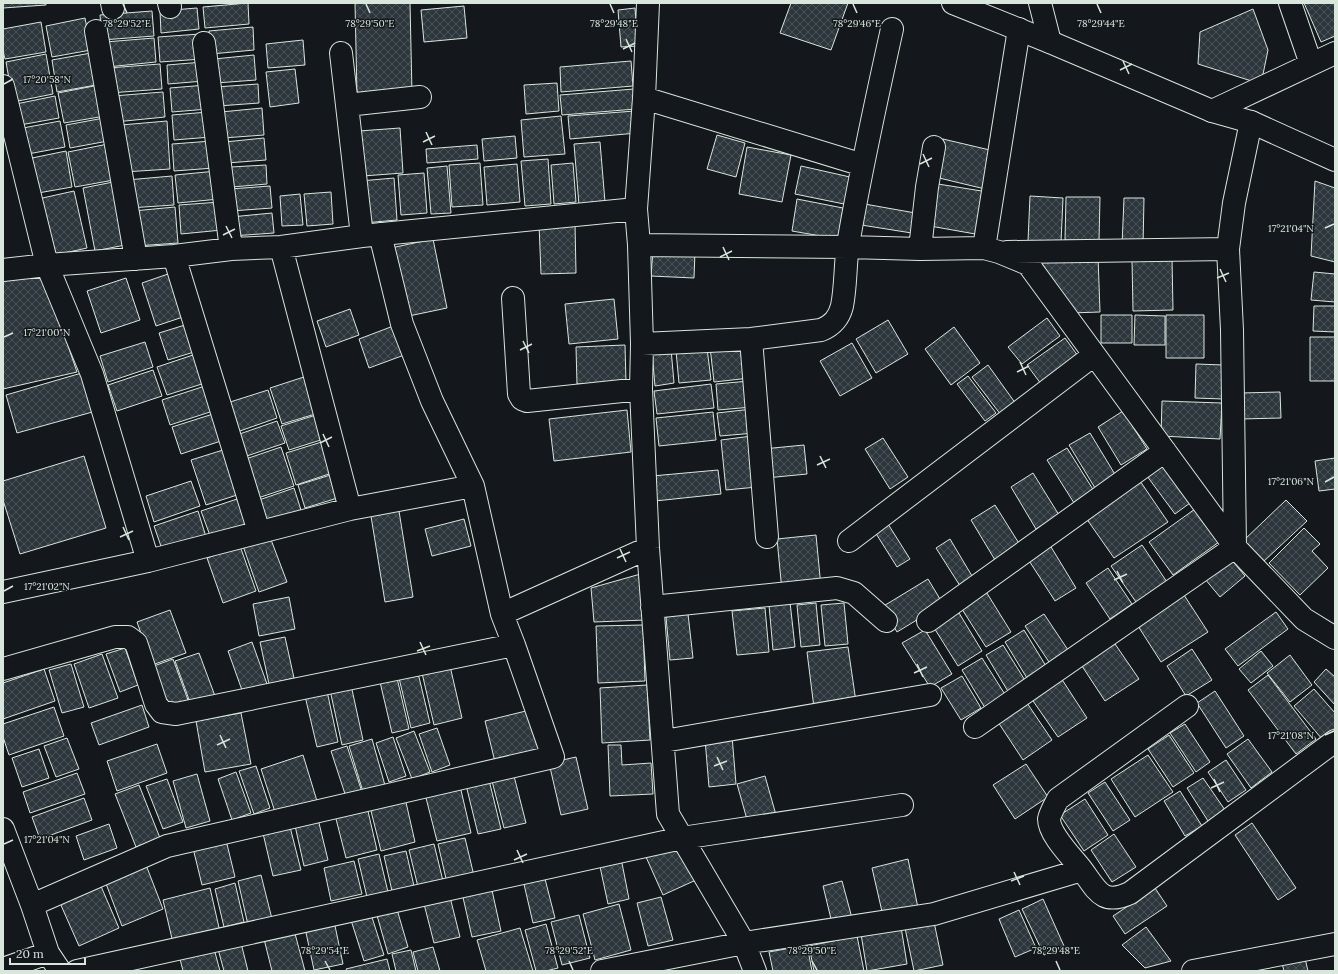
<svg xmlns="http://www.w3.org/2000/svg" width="1338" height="974" viewBox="0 0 1338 974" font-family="Lora,serif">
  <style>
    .building { fill: url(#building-cross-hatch); stroke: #d8e6dc }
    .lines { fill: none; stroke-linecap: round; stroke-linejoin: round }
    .minor-casing { stroke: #d8e6dc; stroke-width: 24 }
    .major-casing { stroke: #d8e6dc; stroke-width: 24 }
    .minor { stroke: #14181c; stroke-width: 22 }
    .major { stroke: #14181c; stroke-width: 22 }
    .ticks { fill: none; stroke: #d8e6dc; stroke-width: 1.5 }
    .ticks-label { font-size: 10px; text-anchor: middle; fill: #d8e6dc; stroke: #14181c; stroke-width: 3; stroke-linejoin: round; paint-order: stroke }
  </style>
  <defs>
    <pattern id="building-cross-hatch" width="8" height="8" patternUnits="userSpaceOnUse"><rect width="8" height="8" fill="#2c363c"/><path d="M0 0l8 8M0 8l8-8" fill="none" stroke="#4a5358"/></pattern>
  </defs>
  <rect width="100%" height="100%" fill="#14181c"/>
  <path class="building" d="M3,3H46V5L3,8Z
    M248,3L249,24L205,28L203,7Z
    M355,3H410L412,94L357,95Z
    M791,3H848L831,50L780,33Z
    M1304,3H1335V36L1321,42Z
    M464,6L467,38L424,42L421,10Z
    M197,8L199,29L161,33L160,11Z
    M635,8L638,46L621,47L618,10Z
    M1253,9L1268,50L1261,84L1198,64L1200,32Z
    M152,11L154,36L102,40L100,15Z
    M85,18L91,50L52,57L46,26Z
    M41,22L46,52L5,59L3,51V29Z
    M253,27L254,50L211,54L209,31Z
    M200,34L202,59L160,62L158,37Z
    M154,38L156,62L107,67L105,42Z
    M303,40L305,65L268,68L266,44Z
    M91,53L96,85L57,92L52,60Z
    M46,54L53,94L13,102L6,62Z
    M254,55L256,80L216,83L214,59Z
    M631,61L633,86L561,92L560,67Z
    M203,62L204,81L168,84L167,65Z
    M160,64L162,89L110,93L108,68Z
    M295,69L299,103L270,107L266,72Z
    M557,83L559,111L526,114L524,85Z
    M258,84L259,103L218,106L216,87Z
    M99,85L105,116L64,123L58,93Z
    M206,85L208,109L172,112L170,88Z
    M634,89L636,109L562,115L560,95Z
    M163,92L165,117L115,122L113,96Z
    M55,96L59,118L20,125L16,104Z
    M262,108L264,135L223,138L221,112Z
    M635,111L637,133L570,139L568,116Z
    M208,112L211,137L174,140L172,115Z
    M561,116L565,154L524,157L521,120Z
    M104,118L108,141L70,148L66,125Z
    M60,121L65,147L28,154L23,128Z
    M167,121L170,169L124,172L121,125Z
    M400,128L403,173L363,176L359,131Z
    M717,135L745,143L736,177L707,169Z
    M515,136L517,158L484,161L482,139Z
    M264,138L266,160L227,163L225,142Z
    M943,139L994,151L985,189L935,177Z
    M212,141L214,168L174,171L172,144Z
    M600,142L605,202L579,205L574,144Z
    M108,144L114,180L75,187L68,152Z
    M477,145L478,159L427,163L426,149Z
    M747,147L791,155L782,202L739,194Z
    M66,151L72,187L38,193L32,158Z
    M548,159L551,204L525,206L521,161Z
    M480,163L483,205L452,207L449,165Z
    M573,163L576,202L554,204L551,165Z
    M517,164L520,202L487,205L484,167Z
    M266,165L267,184L232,187L231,167Z
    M447,166L451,213L431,214L427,168Z
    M801,166L850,177L844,204L795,194Z
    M217,171L219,199L178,203L175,175Z
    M424,173L427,213L401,215L398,175Z
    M172,176L174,205L129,208L127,180Z
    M394,178L397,220L364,223L360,181Z
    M118,181L130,244L95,251L83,188Z
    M1315,181L1335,188V262L1311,256Z
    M938,184L988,192L981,235L930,226Z
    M270,186L272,208L231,211L230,189Z
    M74,191L87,248L51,256L38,199Z
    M331,192L333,224L307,226L304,194Z
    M300,194L303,225L282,226L280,196Z
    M1030,196L1063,198L1061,242L1028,241Z
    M1066,197H1100L1099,241L1065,240Z
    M1124,198H1144L1143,246H1122Z
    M797,199L843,208L838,239L792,231Z
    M220,202L222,230L181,234L179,205Z
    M859,203L921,214L918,234L855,224Z
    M175,207L178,243L136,246L133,211Z
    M272,213L274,233L232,236L231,217Z
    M575,223L576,273L541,274L539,224Z
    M433,239L447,308L404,317L391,248Z
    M653,250L695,251L694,278L651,276Z
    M1037,256H1098L1100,312L1070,313L1055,283Z
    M1172,259L1173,310L1133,311L1132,260Z
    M1314,272L1335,274V302L1311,300Z
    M43,273L77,372L3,389V278Z
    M168,274L183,317L156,326L142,283Z
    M126,278L140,320L101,333L87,291Z
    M614,299L618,339L569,344L565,304Z
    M1314,306H1335V332L1313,331Z
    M350,309L359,335L326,347L317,321Z
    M1101,315H1132V343H1101Z
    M1135,315L1165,316V345H1134Z
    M1166,315H1204V358H1166Z
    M1047,318L1060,336L1022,364L1008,347Z
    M888,320L908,354L876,373L856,339Z
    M185,325L194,352L168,360L159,333Z
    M396,325L407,354L369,368L359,339Z
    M954,327L980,363L951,385L925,349Z
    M1310,337H1335V381H1310Z
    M1065,338L1078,356L1041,384L1027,365Z
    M145,342L153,367L108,382L100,356Z
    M747,343L750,378L714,382L710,347Z
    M852,343L872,378L840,396L820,361Z
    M625,345L626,383L577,384L576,347Z
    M707,348L711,380L679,383L676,351Z
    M671,349L674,383L655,386L652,352Z
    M196,354L205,383L167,395L157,367Z
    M1196,364L1224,365L1223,399L1195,398Z
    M988,365L1016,404L1001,415L972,377Z
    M153,370L162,396L117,411L108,385Z
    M85,372L96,411L17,433L6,395Z
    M310,375L322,412L282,424L270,388Z
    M968,376L996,413L985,421L957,384Z
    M749,381L752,407L718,410L716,384Z
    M711,384L714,408L657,414L654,391Z
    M205,386L213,411L170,425L162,400Z
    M268,390L277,418L237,432L227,403Z
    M1280,392L1281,418L1241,419V393Z
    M1162,401L1222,403L1220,439L1161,436Z
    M752,409L755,433L720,436L717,413Z
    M627,410L631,452L554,461L549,419Z
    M1123,411L1147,449L1121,465L1098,427Z
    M713,412L716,440L659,446L656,418Z
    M213,414L221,441L181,454L172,427Z
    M319,414L327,438L289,450L281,426Z
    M277,421L285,443L238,459L231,437Z
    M1090,433L1116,476L1095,488L1069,445Z
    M752,436L757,487L726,490L721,440Z
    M883,438L908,477L890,489L865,449Z
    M328,440L338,471L296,485L286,453Z
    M804,445L807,474L766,478L763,449Z
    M281,447L294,486L252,500L240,461Z
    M1067,448L1094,491L1074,503L1047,460Z
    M223,450L237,495L206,505L191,460Z
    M84,456L106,528L20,554L3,500V481Z
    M1335,458V489L1319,491L1315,461Z
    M1163,465L1190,503L1175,514L1147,476Z
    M718,470L721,494L655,501L652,476Z
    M337,473L344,496L305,508L298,485Z
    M1033,473L1059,515L1036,529L1011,487Z
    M191,481L200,506L154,522L146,496Z
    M1140,481L1168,522L1114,558L1086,518Z
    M294,488L301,510L260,523L253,502Z
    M240,498L249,528L212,541L201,511Z
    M1286,500L1307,521L1263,562L1243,541Z
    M398,505L413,597L385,602L370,510Z
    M995,505L1020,545L995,560L971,520Z
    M1195,509L1219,542L1173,575L1149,542Z
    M198,511L207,540L164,555L154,526Z
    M883,516L910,559L897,567L870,524Z
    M464,519L471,546L432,556L425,529Z
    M1304,528L1320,544L1312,551L1328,568L1300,595L1269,563Z
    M816,535L821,587L782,591L777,539Z
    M270,537L287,582L259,592L243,546Z
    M950,539L975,581L962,589L936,548Z
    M1048,542L1076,588L1055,601L1026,556Z
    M1142,545L1167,582L1136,602L1111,566Z
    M240,546L256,591L223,603L207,558Z
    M1230,558L1245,576L1220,597L1205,579Z
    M1108,568L1132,604L1110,619L1086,583Z
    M644,573L645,620L594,622L591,588Z
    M928,579L943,604L897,632L882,607Z
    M985,590L1011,632L986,647L960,606Z
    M1184,595L1208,632L1161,662L1138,626Z
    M289,597L295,629L259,636L253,604Z
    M790,602L795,647L773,650L769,605Z
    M816,603L820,645L801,647L797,605Z
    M844,603L848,644L825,646L821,605Z
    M765,608L769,652L737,655L732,611Z
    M956,608L982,651L958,666L931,623Z
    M170,610L186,653L152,665L137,622Z
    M1276,612L1288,629L1238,666L1225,649Z
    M688,614L693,658L670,660L666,617Z
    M1044,614L1070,653L1051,665L1025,626Z
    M643,625L645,681L598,683L596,626Z
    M925,630L952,674L930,687L902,643Z
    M1024,630L1049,671L1030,683L1005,642Z
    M285,637L294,678L269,684L260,642Z
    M1113,641L1139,679L1105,701L1080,663Z
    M252,642L267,684L243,693L228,651Z
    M1003,645L1026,682L1009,693L986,655Z
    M848,647L856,702L814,708L807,652Z
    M125,648L138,685L120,692L106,654Z
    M1192,649L1212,680L1186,696L1167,666Z
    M1261,651L1273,666L1251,683L1239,669Z
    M199,653L215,696L191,705L175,661Z
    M102,654L118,698L89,708L74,664Z
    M1290,655L1312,685L1290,702L1267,673Z
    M982,658L1006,696L985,708L962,670Z
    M173,659L188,700L166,707L151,667Z
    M71,664L84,707L62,713L49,670Z
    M450,666L462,718L434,725L422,673Z
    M44,669L55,701L3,719V683Z
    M1326,669L1335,677V705L1314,682Z
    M418,673L430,723L411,728L399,678Z
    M1268,675L1316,739L1296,754L1248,690Z
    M962,676L981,708L961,720L941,688Z
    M397,678L409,729L392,733L380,682Z
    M1061,678L1087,718L1058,737L1031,698Z
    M351,685L363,740L342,745L330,690Z
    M647,685L650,740L602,743L600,688Z
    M1314,689L1335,713V728L1322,739L1294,706Z
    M327,691L338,742L317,747L305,696Z
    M1215,691L1244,736L1226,748L1197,703Z
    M1027,703L1052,740L1023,760L998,722Z
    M142,705L149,727L99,745L91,723Z
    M54,707L64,736L9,755L3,737V724Z
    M530,710L541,755L496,766L485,721Z
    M241,713L251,764L205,772L196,721Z
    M1185,724L1210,762L1196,772L1170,733Z
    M437,728L450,765L432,772L419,734Z
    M414,731L430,772L412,779L396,738Z
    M1169,735L1194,773L1173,787L1148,749Z
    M732,736L736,784L709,787L705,739Z
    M393,737L406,776L389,782L376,743Z
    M67,738L79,769L56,777L44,746Z
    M372,739L386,789L364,795L349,746Z
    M1248,739L1272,772L1251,788L1227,754Z
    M157,744L167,773L117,791L107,761Z
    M608,745H621L622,765L651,763L653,794L610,796Z
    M347,746L362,792L346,797L331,751Z
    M39,749L49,778L22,787L12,758Z
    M303,755L317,801L276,815L261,769Z
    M1148,755L1173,792L1135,817L1111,779Z
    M576,757L588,809L561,815L549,763Z
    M1226,760L1246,790L1228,802L1208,772Z
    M1026,764L1048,797L1015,819L993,785Z
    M256,766L270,808L254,814L239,771Z
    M236,772L251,813L232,820L218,779Z
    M77,773L85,794L30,813L23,792Z
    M197,774L210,821L186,828L173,781Z
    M514,776L526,823L504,828L492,781Z
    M765,776L776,815L748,823L737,784Z
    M1203,778L1225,810L1208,821L1187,788Z
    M167,779L183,822L163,829L146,786Z
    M489,780L501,829L478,834L466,785Z
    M1105,782L1130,820L1113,831L1088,793Z
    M139,785L160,838L136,847L115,794Z
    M460,786L471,833L437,841L425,794Z
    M1180,791L1202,826L1185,836L1164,801Z
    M84,798L92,820L40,839L32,817Z
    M405,798L415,842L381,851L370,807Z
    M1085,799L1108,835L1084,851L1060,815Z
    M367,807L377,850L346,858L335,815Z
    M317,815L328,860L304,866L294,821Z
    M289,823L301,870L273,876L262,829Z
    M1252,823L1296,888L1278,900L1235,835Z
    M109,824L117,848L84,860L76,836Z
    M1114,834L1136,867L1112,882L1091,850Z
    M225,836L235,877L202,885L192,844Z
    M465,838L474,876L447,883L438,844Z
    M679,842L696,880L663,895L646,857Z
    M434,844L443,881L418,887L409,850Z
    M406,851L414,886L392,891L384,856Z
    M379,854L388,892L367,897L358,859Z
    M621,858L629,899L608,904L599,862Z
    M908,859L918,908L883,916L872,868Z
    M354,861L362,894L331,901L324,868Z
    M146,865L163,909L122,926L105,881Z
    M261,875L272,919L248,925L238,881Z
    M544,875L555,918L533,923L523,880Z
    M842,881L852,918L832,923L823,886Z
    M235,883L244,922L224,927L215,889Z
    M100,884L119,928L79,946L60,903Z
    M491,886L501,931L472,937L462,893Z
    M210,888L220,932L173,943L163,900Z
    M1155,888L1167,906L1125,934L1113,916Z
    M450,897L460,937L434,943L424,904Z
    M661,897L673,940L648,946L637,903Z
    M1043,899L1064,946L1044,955L1022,909Z
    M619,904L631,950L595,960L583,914Z
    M396,906L408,947L388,954L376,912Z
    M1019,910L1036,948L1015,957L999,919Z
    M370,911L384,955L364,961L350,917Z
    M579,915L590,958L562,965L551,922Z
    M334,921L343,964L314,970L305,928Z
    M934,922L943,965L914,971L905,928Z
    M546,924L558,968L546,971H536L525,930Z
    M901,927L907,964L867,971L861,934Z
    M1146,927L1171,961L1145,968L1122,945Z
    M520,928L533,971H486L477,940Z
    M294,930L305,971H272L264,939Z
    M857,936L864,971H814L809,946Z
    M241,943L248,971H224L218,949Z
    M213,945L220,971H183L179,955Z
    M807,945L812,971H773L769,952Z
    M433,947L440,971H418L413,952Z
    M411,950L416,971H396L392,954Z
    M1304,954L1308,971H1284L1281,959Z
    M387,959L390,971H347L346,969Z"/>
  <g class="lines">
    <g class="minor-casing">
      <path id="minor" d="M112,3L113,8
        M169,3L170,7
        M648,3L644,98L636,209L639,245L642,344L641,389L648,548L668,814L744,943L755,971
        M1040,3L1050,42
        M1290,3L1311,64
        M96,31L136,259
        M204,43L231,249
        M341,53L362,236
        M3,86L47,265L92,374L148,561
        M644,98L863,165
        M347,105L420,97
        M1212,111L1335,53
        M639,245L848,247L920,249L984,248L999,252L1028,264L1235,547L1304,619L1335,638
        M281,247L350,509
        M984,248L1019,29
        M920,249L927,187L934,147
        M1007,252L1228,249
        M174,256L259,532
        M3,270L47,265L174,256L231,249L281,247L362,236L636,209
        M513,298L519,394L522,399L527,401L641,389
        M751,339L767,537
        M642,344L751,339L821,330C833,325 839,318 842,306C846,286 845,265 848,245C860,173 876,101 892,29
        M849,541L1094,355
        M3,592L148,561L350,509L473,486
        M652,607L837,588L854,593L886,621
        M502,614L648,548
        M928,621L1165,451
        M3,669L115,637H128L136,643L140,655L156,704L162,712L176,714L514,645
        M975,727L1235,547L1232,330L1228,249L1234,203L1251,122
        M664,741L930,695
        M3,829L32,905L48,953L60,971
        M1082,870C1073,858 1049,835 1049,819C1050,813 1055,805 1058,799L1187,706
        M32,905L167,846L553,757L514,645L502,614L473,486L432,401L402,324L380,234
        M3,969L48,953
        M77,971L682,838L902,805
        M602,971L744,943L934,914L1082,870C1097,890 1102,906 1130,893L1335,741
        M1193,971L1335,944"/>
    </g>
    <g class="major-casing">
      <path id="major" d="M953,3L1050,42L1212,111L1251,122L1335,160"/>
    </g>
    <use href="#minor" class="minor"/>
    <use href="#major" class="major"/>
  </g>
  <path class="ticks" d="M123,4L127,13M366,4L370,13M610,4L614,13M853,4L857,13M1097,4L1101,13M626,39L632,52M623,49L635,43M1123,61L1129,74M1120,70L1132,64M4,84L13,79M426,132L432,145M423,142L435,136M923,154L929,167M920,164L932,158M226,226L232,238M1325,228L1334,224M223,235L235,229M723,247L729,260M720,257L732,251M1220,269L1226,282M1217,278L1229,273M4,337L13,333M523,341L529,353M520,350L532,344M1020,362L1026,375M1017,372L1029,366M323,434L329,447M320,443L332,437M820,456L826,468M817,465L830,459M1325,482L1334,477M123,527L129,540M120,537L133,531M620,549L626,562M617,558L630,552M1117,571L1123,583M1114,580L1127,574M4,591L13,586M420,642L426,655M417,651L430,646M917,664L923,677M914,673L927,667M220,735L226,748M1325,735L1334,731M217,745L230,739M717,757L723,770M714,766L727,761M1214,779L1220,792M1211,788L1224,782M4,844L13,840M517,850L523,863M514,860L527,854M1014,872L1020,885M1011,881L1024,876M325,961L330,970M569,961L573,970M812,961L817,970M1056,961L1060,970"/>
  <g class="ticks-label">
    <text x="127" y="27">78°29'52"E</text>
    <text x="370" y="27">78°29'50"E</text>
    <text x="614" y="27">78°29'48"E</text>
    <text x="857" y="27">78°29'46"E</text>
    <text x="1101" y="27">78°29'44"E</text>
    <text x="47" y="83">17°20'58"N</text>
    <text x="1291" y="232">17°21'04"N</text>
    <text x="47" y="336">17°21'00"N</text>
    <text x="1291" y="485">17°21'06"N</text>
    <text x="47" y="590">17°21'02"N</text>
    <text x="1291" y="739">17°21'08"N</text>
    <text x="47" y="843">17°21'04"N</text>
    <text x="325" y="954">78°29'54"E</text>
    <text x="569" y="954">78°29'52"E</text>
    <text x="812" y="954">78°29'50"E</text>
    <text x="1056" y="954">78°29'48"E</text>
  </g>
  <rect width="1338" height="974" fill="none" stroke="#d8e6dc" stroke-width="8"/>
  <path d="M10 958v6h75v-6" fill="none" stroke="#d8e6dc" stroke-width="2"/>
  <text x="16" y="958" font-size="12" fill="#d8e6dc" stroke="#14181c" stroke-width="3" paint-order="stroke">20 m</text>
</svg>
